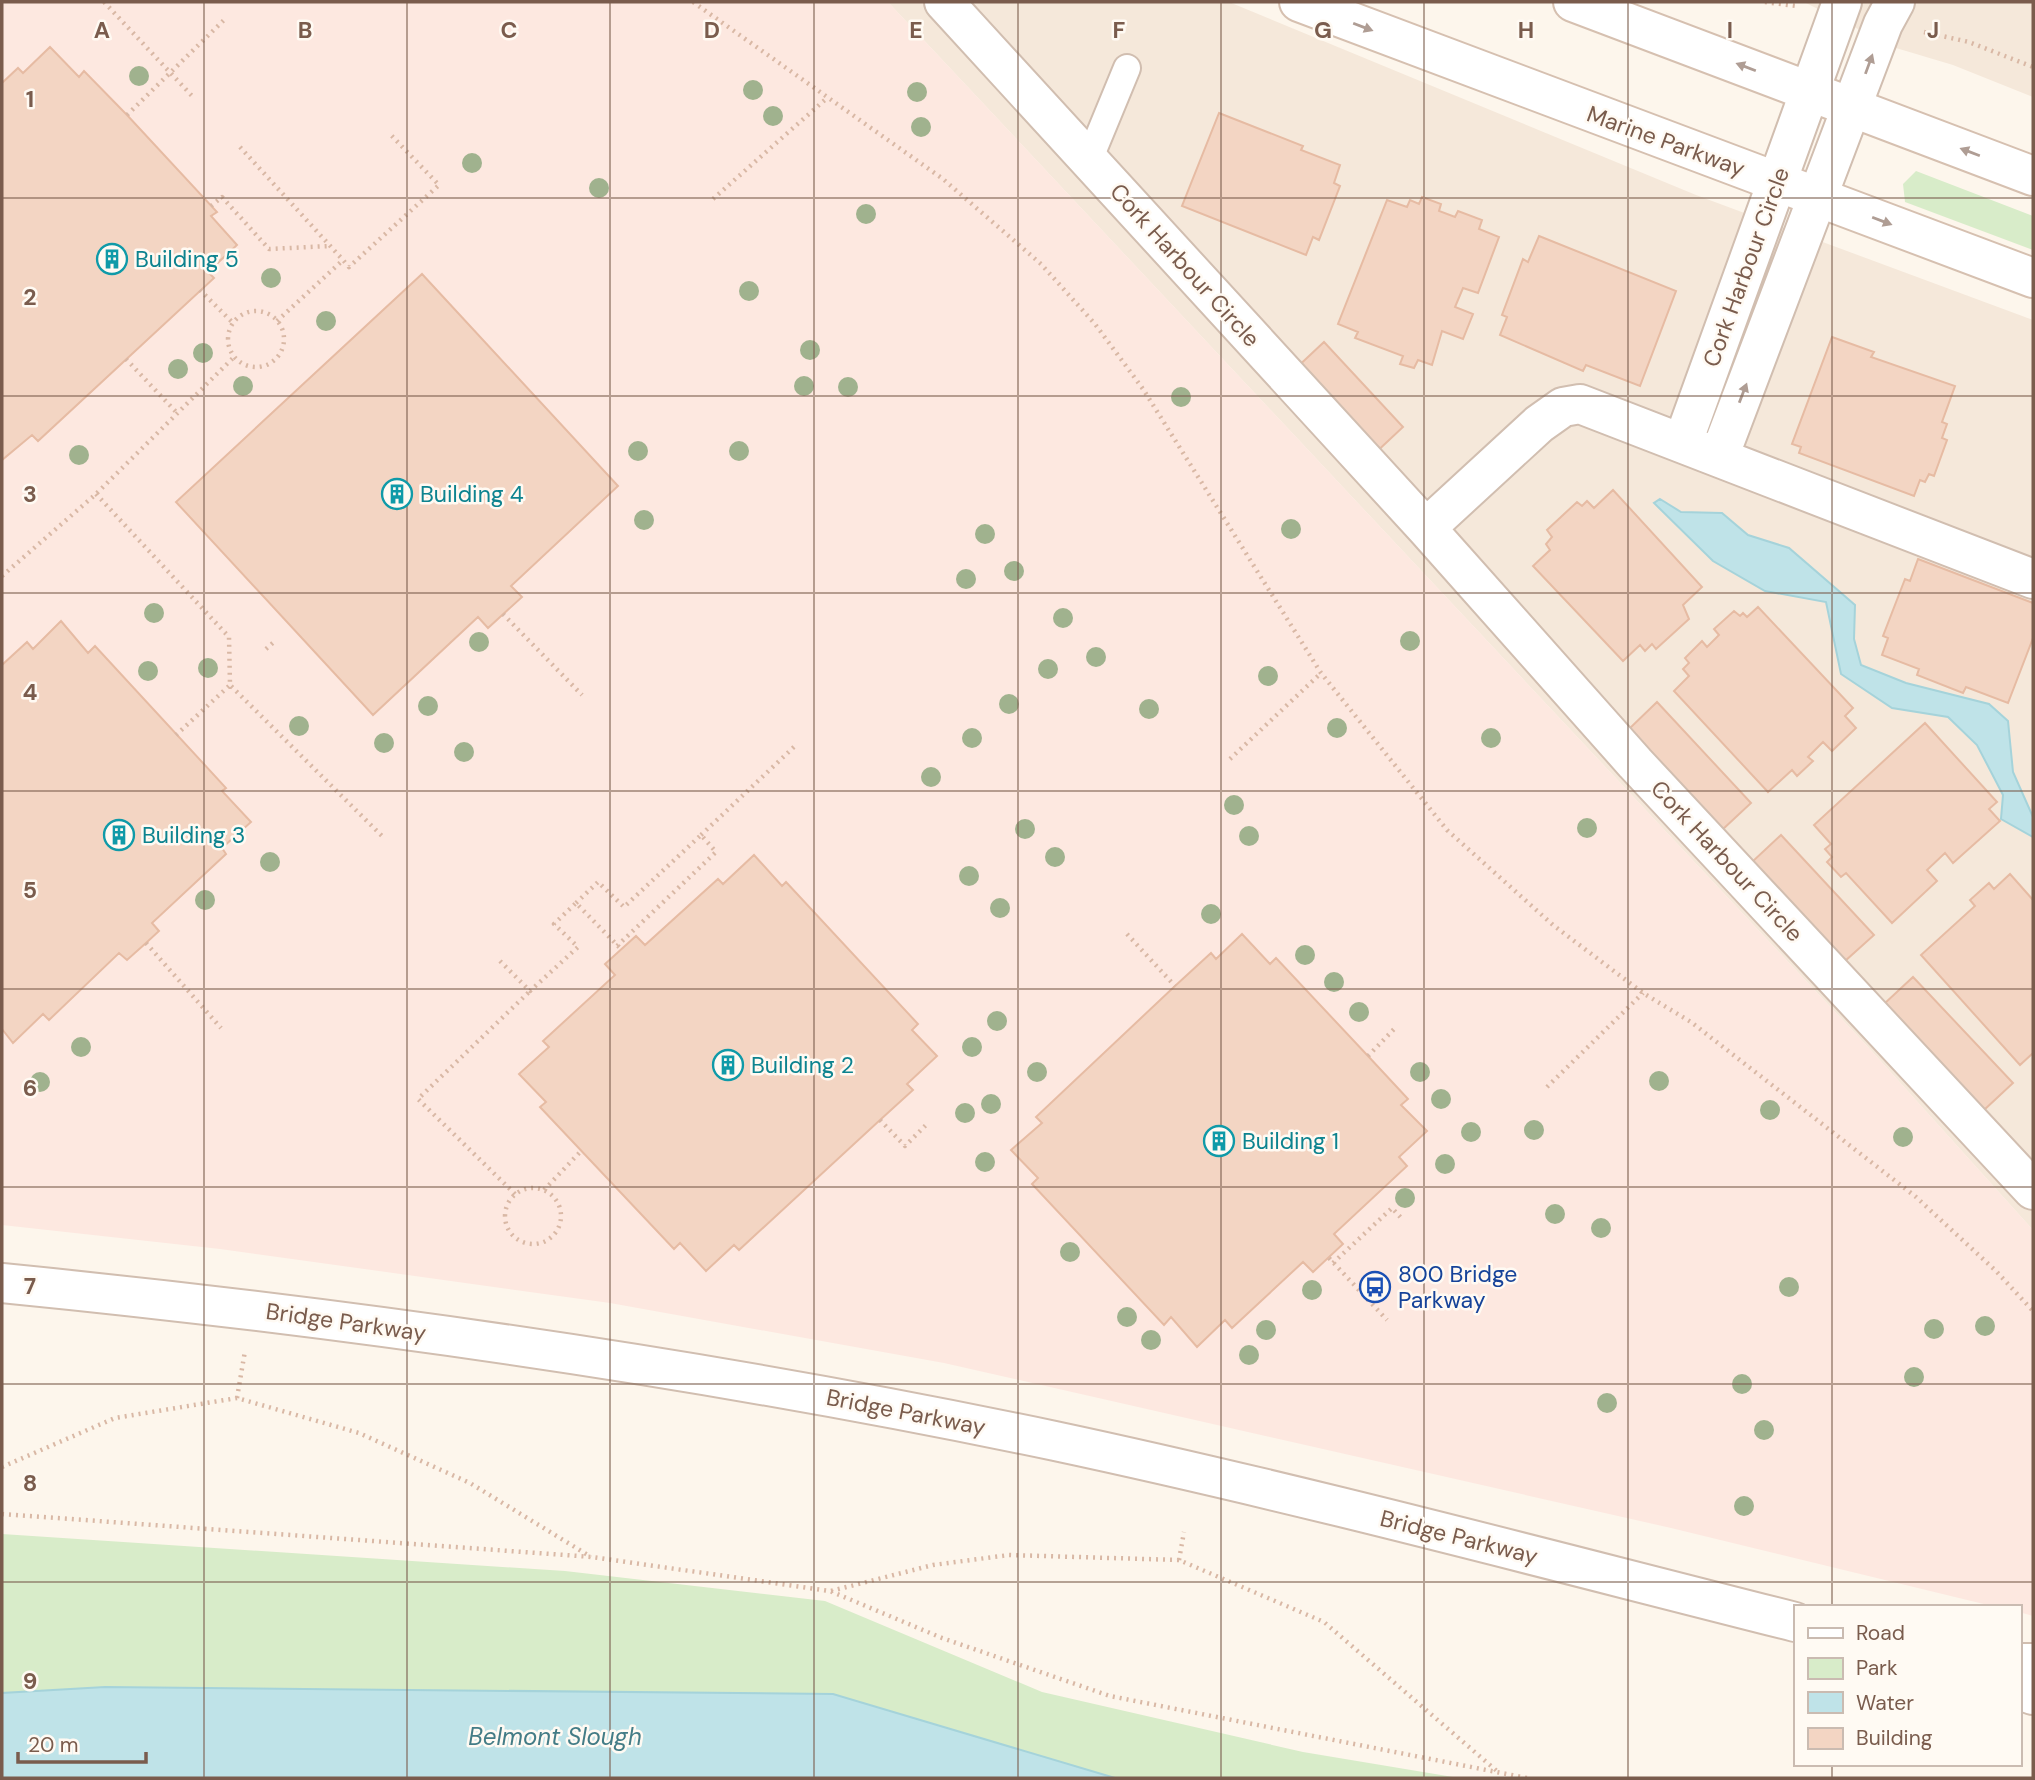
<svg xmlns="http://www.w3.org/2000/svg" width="2035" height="1780" viewBox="0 0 2035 1780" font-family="'DM Sans',sans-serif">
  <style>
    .residential { fill: #f5e8da }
    .commercial { fill: #fde8e0 }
    .green { fill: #d8ecc9 }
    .water { fill: #bfe3e8; stroke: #a5d3da; stroke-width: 2 }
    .building { fill: #f3d5c3; stroke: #e6bba3; stroke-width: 2 }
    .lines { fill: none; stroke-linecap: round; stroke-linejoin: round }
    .service-casing { stroke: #d1beb0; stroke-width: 30 }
    .minor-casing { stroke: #d1beb0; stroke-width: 42 }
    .tertiary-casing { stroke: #d1beb0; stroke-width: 42 }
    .secondary-casing { stroke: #d6c0b0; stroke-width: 42 }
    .path { stroke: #d9b8a5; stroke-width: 4.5; stroke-dasharray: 2 5; stroke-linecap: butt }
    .service { stroke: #fff; stroke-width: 26 }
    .minor { stroke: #fff; stroke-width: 38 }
    .tertiary { stroke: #fff; stroke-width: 38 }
    .secondary { stroke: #fff; stroke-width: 38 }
    .tree { fill: #a0b28e }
    .oneway { fill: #af9d94 }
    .grid { fill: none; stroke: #7a5c4d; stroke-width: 2; stroke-opacity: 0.55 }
    .labels { text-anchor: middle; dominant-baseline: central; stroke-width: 5; stroke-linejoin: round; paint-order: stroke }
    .street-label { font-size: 23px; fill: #7a5c4d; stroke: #fffaf3 }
    .culture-label { font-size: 23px; fill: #0d838f; stroke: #fffaf3; text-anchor: start }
    .transit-label { font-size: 23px; fill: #164399; stroke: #fffaf3; text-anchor: start }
    .water-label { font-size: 24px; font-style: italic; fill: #437c86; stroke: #fffaf3 }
    .grid-label { font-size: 23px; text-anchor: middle; font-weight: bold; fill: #7a5c4d; stroke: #fffaf3; stroke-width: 5; stroke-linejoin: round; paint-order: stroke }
  </style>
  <rect width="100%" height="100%" fill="#fdf6ec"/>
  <path class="residential" d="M888,2H1229L1696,195L2033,320V1230L1868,1047Z
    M1804,2H2033V97L1953,65L1896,48Z"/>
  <path class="commercial" d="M2,2H888L1868,1047L2033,1230V1616L2019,1612V1607H1996L1671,1528L944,1363L610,1303L220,1249L2,1225Z"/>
  <path class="green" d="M1916,171L2033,216V250L1905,202L1903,184Z
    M2,1534L565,1571L825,1601L1042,1692L1303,1752L1459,1778H1115L834,1696L105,1687L2,1693Z"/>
  <path class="water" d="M1660,499L1681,512L1722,513L1748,535L1789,548L1855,605L1854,639L1861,665L1906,683L1989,704L2008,721L2013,772L2033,817V837L2001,819L2003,795L1977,745L1948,717L1892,708L1841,674L1826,602L1765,591L1713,561L1654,503Z
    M105,1687L833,1694L1115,1778H2V1693Z"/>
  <path class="building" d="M50,47L79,77L84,71L127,115L217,212L211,216L237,245L208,272L214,278L38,441L32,435L2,460V83L18,68L23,73Z
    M1219,113L1303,146L1301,150L1340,165L1334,183L1340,186L1319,240L1313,237L1306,255L1182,206Z
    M1422,197L1441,204L1439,211L1455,217L1458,211L1482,220L1479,229L1499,237L1478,293L1463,288L1455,307L1473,314L1463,339L1442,331L1432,365L1418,360L1414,368L1400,364L1403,356L1355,338L1358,332L1338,324L1387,200L1407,207L1410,200L1419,204Z
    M1539,236L1676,291L1640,386L1586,365L1583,371L1500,335L1507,317L1502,315L1523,259L1528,262Z
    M422,274L618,486L511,586L522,597L488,628L478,617L373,715L176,502Z
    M1832,337L1874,352L1871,357L1955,386L1942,422L1947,424L1942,438L1947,440L1934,476L1929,474L1925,482L1920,480L1914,496L1799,453L1801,447L1792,444Z
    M1324,342L1403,427L1372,456L1293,371Z
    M1613,490L1702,587L1683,605L1689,619L1656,649L1652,644L1645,651L1640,645L1623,661L1533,566L1550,550L1546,544L1552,537L1547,530L1577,502L1582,506L1587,501L1594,508Z
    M1918,559L2033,603V638L2008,703L1966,687L1963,693L1917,675L1919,669L1882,655L1888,638L1883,636L1905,579L1910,581Z
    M1758,607L1853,708L1845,716L1856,728L1832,751L1823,742L1808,757L1813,761L1797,776L1792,770L1768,792L1674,691L1689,676L1683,669L1689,663L1685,658L1702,641L1707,647L1719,635L1714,629L1734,611L1740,616L1743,613L1747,617Z
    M61,621L88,653L95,646L226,788L222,791L251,822L222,848L226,854L152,923L159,931L146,943L127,960L119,953L49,1020L43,1014L13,1043L2,1029V665L27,642L33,649Z
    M1657,702L1751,803L1722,830L1629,729Z
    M1925,723L1997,802L1989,809L2000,821L1953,863L1945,853L1927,870L1937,881L1892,923L1846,873L1841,877L1827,862L1832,857L1825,849L1831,844L1814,825Z
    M1781,835L1874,935L1845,961L1752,862Z
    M754,855L782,886L786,882L918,1024L912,1030L937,1056L907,1084L913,1090L880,1120L739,1250L734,1245L706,1271L680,1243L674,1249L540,1107L546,1102L519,1074L549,1047L543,1041L615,975L605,964L636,936L645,945L718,879L723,884Z
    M2010,874L2033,900V1053L2020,1065L1921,955L1975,906L1970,900L1989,883L1994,889Z
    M1242,934L1270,964L1276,958L1368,1056L1408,1099L1401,1105L1427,1131L1399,1157L1407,1166L1334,1234L1343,1244L1313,1272L1303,1262L1232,1328L1225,1320L1197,1347L1171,1317L1164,1325L1032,1184L1038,1178L1011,1150L1042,1123L1036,1117L1175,986L1211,953L1216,959Z
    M1913,977L2013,1083L1984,1110L1884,1004Z"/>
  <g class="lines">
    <g class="service-casing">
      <path id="service" d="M1089,160L1127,68"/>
    </g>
    <g class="minor-casing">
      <path id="minor" d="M944,2L1426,528L1635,763L2033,1190
        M1683,442L1842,2
        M1719,457L1883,24L1895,2
        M1426,528L1539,424L1563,407L1580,404L2033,579"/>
    </g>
    <g class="tertiary-casing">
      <path id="tertiary" d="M2,1283C355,1318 707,1368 1055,1441C1303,1494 1549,1560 1795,1622
        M2019,1663H2033
        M2019,1690L2033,1695"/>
    </g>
    <g class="secondary-casing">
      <path id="secondary" d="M1299,2L2033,278
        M1573,2L2033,176"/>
    </g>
    <path class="path" d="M104,2L194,98
      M693,2L943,179L1041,264L1095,324L1143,389L1321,673L1447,830L1553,925L1643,993L1691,1022L1916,1197L1996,1271L2033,1311
      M1765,2L1796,6
      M1924,32L1969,42L2033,67
      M127,115L224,20
      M240,147L343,260
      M713,199L827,98
      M211,206L222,197L269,249L330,246
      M200,290L233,323
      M228 339a28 28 0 1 1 56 0a28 28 0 1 1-56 0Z
      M277,321L343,260L349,267L439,185L389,133
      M126,359L178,414
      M96,494L229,637L230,685L382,836
      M2,576L96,494L234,357
      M503,614L582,695
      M266,649L275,641
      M176,735L230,685
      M1230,759L1321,673
      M701,835L796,745
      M576,903L598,882L624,907L701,835L716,852L617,946
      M1127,934L1175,986
      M146,943L221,1028
      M500,961L530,991L578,947L554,924L576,903L621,949
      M1368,1056L1397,1026
      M1547,1087L1643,993
      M880,1120L905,1146L928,1123
      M505 1216a28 28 0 1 1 56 0a28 28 0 1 1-56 0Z
      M544,1190L582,1150
      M515,1194L418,1099L530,991
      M1329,1258L1387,1320
      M1333,1263L1392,1208L1403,1220
      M237,1398L245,1351
      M2,1467L115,1418L237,1398L359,1433L470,1483L591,1557
      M2,1514L592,1557L830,1591L942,1638L1110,1696L1527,1778
      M1179,1560L1184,1532
      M831,1591L933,1565L1009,1555L1179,1560L1324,1622L1498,1772"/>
    <use href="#service" class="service"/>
    <use href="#minor" class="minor"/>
    <use href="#tertiary" class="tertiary"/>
    <use href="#secondary" class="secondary"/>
  </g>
  <g class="tree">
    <circle cx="139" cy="76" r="10"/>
    <circle cx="753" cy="90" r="10"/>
    <circle cx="917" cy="92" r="10"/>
    <circle cx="773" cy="116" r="10"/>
    <circle cx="921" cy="127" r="10"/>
    <circle cx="472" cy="163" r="10"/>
    <circle cx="599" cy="188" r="10"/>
    <circle cx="866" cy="214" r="10"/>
    <circle cx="271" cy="278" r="10"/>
    <circle cx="749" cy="291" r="10"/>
    <circle cx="326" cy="321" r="10"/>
    <circle cx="810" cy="350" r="10"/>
    <circle cx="203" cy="353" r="10"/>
    <circle cx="178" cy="369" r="10"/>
    <circle cx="243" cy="386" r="10"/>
    <circle cx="804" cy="386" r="10"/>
    <circle cx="848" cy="387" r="10"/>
    <circle cx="1181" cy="397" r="10"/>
    <circle cx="638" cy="451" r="10"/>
    <circle cx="739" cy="451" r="10"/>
    <circle cx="79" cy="455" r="10"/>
    <circle cx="644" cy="520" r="10"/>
    <circle cx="1291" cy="529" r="10"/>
    <circle cx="985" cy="534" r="10"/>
    <circle cx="1014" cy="571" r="10"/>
    <circle cx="966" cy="579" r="10"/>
    <circle cx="154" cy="613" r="10"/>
    <circle cx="1063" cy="618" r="10"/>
    <circle cx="1410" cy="641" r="10"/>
    <circle cx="479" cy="642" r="10"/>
    <circle cx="1096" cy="657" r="10"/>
    <circle cx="208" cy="668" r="10"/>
    <circle cx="1048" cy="669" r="10"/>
    <circle cx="148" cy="671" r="10"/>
    <circle cx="1268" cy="676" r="10"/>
    <circle cx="1009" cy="704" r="10"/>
    <circle cx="428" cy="706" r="10"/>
    <circle cx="1149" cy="709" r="10"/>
    <circle cx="299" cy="726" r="10"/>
    <circle cx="1337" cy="728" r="10"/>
    <circle cx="972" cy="738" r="10"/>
    <circle cx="1491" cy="738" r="10"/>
    <circle cx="384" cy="743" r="10"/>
    <circle cx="464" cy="752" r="10"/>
    <circle cx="931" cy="777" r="10"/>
    <circle cx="1234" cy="805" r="10"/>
    <circle cx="1587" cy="828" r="10"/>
    <circle cx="1025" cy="829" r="10"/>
    <circle cx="1249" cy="836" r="10"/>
    <circle cx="1055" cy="857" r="10"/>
    <circle cx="270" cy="862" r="10"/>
    <circle cx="969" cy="876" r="10"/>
    <circle cx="205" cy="900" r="10"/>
    <circle cx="1000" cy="908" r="10"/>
    <circle cx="1211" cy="914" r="10"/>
    <circle cx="1305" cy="955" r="10"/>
    <circle cx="1334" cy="982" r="10"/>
    <circle cx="1359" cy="1012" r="10"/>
    <circle cx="997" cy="1021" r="10"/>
    <circle cx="81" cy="1047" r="10"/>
    <circle cx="972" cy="1047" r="10"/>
    <circle cx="1037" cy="1072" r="10"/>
    <circle cx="1420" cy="1072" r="10"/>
    <circle cx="1659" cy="1081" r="10"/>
    <circle cx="40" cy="1082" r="10"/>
    <circle cx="1441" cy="1099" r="10"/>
    <circle cx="991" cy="1104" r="10"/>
    <circle cx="1770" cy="1110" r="10"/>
    <circle cx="965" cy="1113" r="10"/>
    <circle cx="1534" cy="1130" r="10"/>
    <circle cx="1471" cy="1132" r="10"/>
    <circle cx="1903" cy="1137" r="10"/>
    <circle cx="985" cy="1162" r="10"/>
    <circle cx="1445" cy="1164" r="10"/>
    <circle cx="1405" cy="1198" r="10"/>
    <circle cx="1555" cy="1214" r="10"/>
    <circle cx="1601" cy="1228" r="10"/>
    <circle cx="1070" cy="1252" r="10"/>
    <circle cx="1789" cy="1287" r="10"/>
    <circle cx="1312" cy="1290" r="10"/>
    <circle cx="1127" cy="1317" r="10"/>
    <circle cx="1985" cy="1326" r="10"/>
    <circle cx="1934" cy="1329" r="10"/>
    <circle cx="1266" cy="1330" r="10"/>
    <circle cx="1151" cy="1340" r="10"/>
    <circle cx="1249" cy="1355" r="10"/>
    <circle cx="1914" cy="1377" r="10"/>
    <circle cx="1742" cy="1384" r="10"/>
    <circle cx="1607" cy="1403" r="10"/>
    <circle cx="1764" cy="1430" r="10"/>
    <circle cx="1744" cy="1506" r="10"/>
  </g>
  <defs><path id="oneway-solid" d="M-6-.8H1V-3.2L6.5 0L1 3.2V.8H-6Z" transform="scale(1.75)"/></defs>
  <g class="oneway">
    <use href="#oneway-solid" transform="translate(1363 27) rotate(21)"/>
    <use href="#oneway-solid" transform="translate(1869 64) rotate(-70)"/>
    <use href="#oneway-solid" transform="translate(1746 67) rotate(-159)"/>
    <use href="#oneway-solid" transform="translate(1970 152) rotate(-159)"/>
    <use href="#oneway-solid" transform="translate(1882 221) rotate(21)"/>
    <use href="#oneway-solid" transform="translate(1743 393) rotate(-69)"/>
  </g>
  <path class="grid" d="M204,2V1778M407,2V1778M610,2V1778M814,2V1778M1018,2V1778M1221,2V1778M1424,2V1778M1628,2V1778M1832,2V1607M2,198H2033M2,396H2033M2,593H2033M2,791H2033M2,989H2033M2,1187H2033M2,1384H2033M2,1582H2033M1832,1764V1778"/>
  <defs>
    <g id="building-ring" transform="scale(1.575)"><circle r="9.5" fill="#fffaf3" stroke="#0f9aa8" stroke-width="1.5"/><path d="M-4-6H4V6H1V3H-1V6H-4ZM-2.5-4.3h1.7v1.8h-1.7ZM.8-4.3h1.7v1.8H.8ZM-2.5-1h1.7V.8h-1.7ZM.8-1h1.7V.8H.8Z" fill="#0f9aa8"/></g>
    <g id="bus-ring" transform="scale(1.575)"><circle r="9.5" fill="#fffaf3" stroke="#1a4fb4" stroke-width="1.5"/><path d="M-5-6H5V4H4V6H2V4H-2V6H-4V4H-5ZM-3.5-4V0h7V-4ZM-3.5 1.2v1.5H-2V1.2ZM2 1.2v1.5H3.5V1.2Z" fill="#1a4fb4"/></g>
  </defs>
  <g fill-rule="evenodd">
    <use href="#building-ring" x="112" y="259"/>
    <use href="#building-ring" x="397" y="494"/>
    <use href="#building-ring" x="119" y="835"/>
    <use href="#building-ring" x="728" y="1065"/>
    <use href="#building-ring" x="1219" y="1141"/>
    <use href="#bus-ring" x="1375" y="1287"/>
  </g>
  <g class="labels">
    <g class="street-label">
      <text transform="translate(1666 141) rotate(20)">Marine Parkway</text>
      <text transform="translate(1185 265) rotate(48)">Cork Harbour Circle</text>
      <text transform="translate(1746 267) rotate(-70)">Cork Harbour Circle</text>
      <text transform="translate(1727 861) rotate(47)">Cork Harbour Circle</text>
      <text transform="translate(346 1322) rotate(8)">Bridge Parkway</text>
      <text transform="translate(906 1412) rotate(11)">Bridge Parkway</text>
      <text transform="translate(1459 1537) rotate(14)">Bridge Parkway</text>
    </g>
    <g class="culture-label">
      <text x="135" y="259">Building 5</text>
      <text x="420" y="494">Building 4</text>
      <text x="142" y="835">Building 3</text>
      <text x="751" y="1065">Building 2</text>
      <text x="1242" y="1141">Building 1</text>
    </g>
    <g class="transit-label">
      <text x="1398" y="1274">800 Bridge<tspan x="1398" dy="26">Parkway</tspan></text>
    </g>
    <g class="water-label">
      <text x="555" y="1736">Belmont Slough</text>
    </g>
  </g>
  <g class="grid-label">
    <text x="102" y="38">A</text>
    <text x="305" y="38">B</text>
    <text x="509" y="38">C</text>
    <text x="712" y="38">D</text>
    <text x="916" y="38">E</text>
    <text x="1119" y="38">F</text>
    <text x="1323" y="38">G</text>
    <text x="1526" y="38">H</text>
    <text x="1730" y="38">I</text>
    <text x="1933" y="38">J</text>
    <text x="30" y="107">1</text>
    <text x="30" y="305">2</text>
    <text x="30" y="502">3</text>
    <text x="30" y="700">4</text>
    <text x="30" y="898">5</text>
    <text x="30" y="1096">6</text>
    <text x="30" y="1294">7</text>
    <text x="30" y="1491">8</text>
    <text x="30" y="1689">9</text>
  </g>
  <rect width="2035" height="1780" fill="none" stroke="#7a5c4d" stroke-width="7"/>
  <rect x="1794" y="1605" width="228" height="161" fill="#fffaf3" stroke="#cabbb1" stroke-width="2"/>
  <rect x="1808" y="1628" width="35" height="10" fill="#ffffff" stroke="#cabbb1" stroke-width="2"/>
  <text x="1856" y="1640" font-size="21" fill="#7a5c4d">Road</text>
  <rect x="1808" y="1658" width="35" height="21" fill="#d8ecc9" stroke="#cabbb1" stroke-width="2"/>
  <text x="1856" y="1675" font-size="21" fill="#7a5c4d">Park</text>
  <rect x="1808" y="1692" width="35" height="21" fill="#bfe3e8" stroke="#cabbb1" stroke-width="2"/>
  <text x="1856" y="1710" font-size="21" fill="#7a5c4d">Water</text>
  <rect x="1808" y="1728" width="35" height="21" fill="#f3d5c3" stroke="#cabbb1" stroke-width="2"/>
  <text x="1856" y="1745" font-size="21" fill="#7a5c4d">Building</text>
  <path d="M18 1752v10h128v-10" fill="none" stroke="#7a5c4d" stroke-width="3.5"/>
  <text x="28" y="1752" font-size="21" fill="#7a5c4d" stroke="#fffaf3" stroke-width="5" paint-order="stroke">20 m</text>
</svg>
